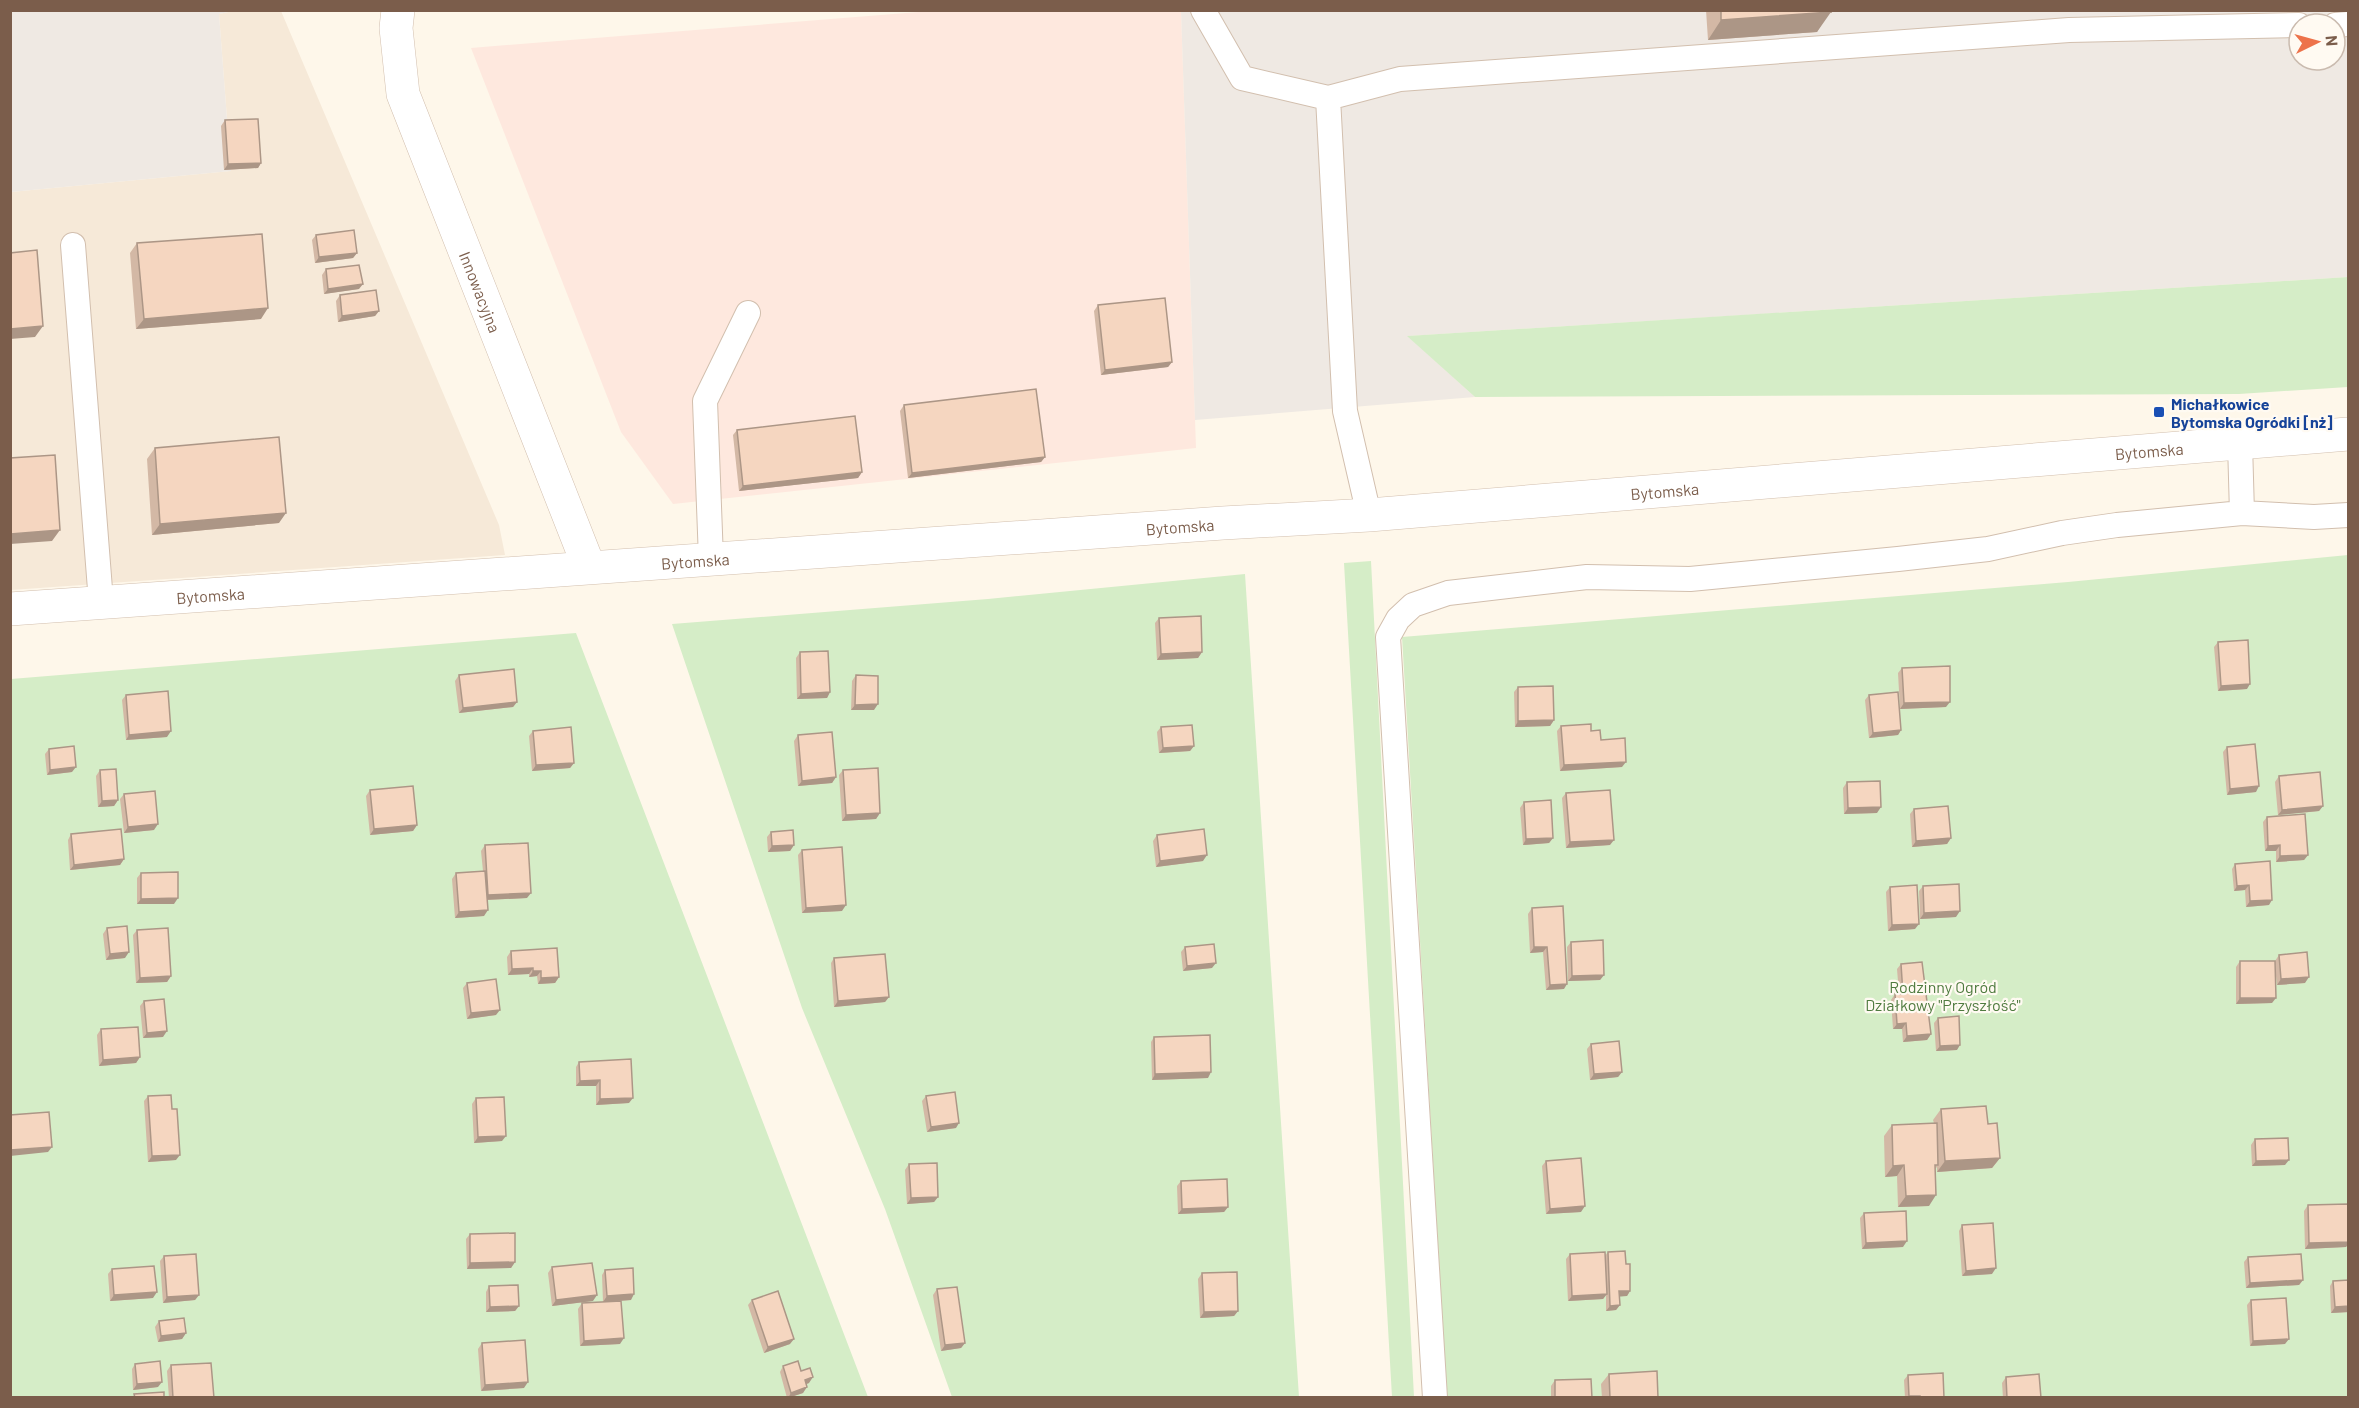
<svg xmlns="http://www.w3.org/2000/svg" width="2359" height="1408" viewBox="0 0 2359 1408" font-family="Barlow,sans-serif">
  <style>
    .residential { fill: #f6e9d8 }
    .commercial { fill: #fee8de }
    .industrial { fill: #efe9e3; fill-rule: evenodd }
    .green { fill: #d5edc7 }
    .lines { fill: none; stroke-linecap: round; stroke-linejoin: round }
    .lane-casing { stroke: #d2bfae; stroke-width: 26 }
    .street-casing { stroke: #d2bfae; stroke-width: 34 }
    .lane { stroke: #fff; stroke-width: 24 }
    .street { stroke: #fff; stroke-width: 33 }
    .wall { fill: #d3b8a5 }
    .shaded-wall { fill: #ac9686 }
    .building { fill: #f5d6c0; stroke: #ac9686; stroke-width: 1.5 }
    .transit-dot { fill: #1a4fb4; stroke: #fffaf2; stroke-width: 2 }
    .labels { text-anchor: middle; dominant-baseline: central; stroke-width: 4.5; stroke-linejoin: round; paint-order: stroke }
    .street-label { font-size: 16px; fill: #7b5d4b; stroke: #fffaf2 }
    .transit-label { font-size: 16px; font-weight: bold; fill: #164399; stroke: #fffaf2; text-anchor: start }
    .park-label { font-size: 16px; fill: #4f7b3f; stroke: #fffaf2 }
  </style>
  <rect width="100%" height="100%" fill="#fef7ea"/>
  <path class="residential" d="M233,11H281L499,525L505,555L11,590V192L231,171L219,14Z"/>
  <path class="commercial" d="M931,11H1181L1196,448L673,504L621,432L471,48Z"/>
  <path class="industrial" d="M11,11H233L219,14L231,171L11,192Z
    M1181,11H2348V277L1408,336L1475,397L1195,420ZM2299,24H2335V60H2299Z"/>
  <path class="green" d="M2348,277V387L2239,394L1475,397L1407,336Z
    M2348,555V1397H1447L1402,637L2068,582Z
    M1371,561L1414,1397H1392L1344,563Z
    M1245,574L1299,1397H952L885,1209L802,1008L672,624L988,599Z
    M576,633L868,1397L11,1398V679Z"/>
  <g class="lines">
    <g class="lane-casing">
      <path id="lane" d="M1203,10L1242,78L1328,98L1400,79L2069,30L2299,25
        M2335,25L2348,24
        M1328,98L1345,411L1369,515
        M73,245L101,602
        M2240,443L2242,513
        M711,559L705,401L748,313
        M1435,1398L1388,637L1398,619L1413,605L1448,593L1587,577L1690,579L1898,559L1988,549L2062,533L2117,525L2242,513L2314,517L2348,515"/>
    </g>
    <g class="street-casing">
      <g id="street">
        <path id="s1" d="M398,10L396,28L403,94L589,567"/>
        <path id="s2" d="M10,609L1223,523L1369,515L2348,434"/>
      </g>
    </g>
    <use href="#lane" class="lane"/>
    <use href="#street" class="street"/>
  </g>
  <path class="wall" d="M1706,10H1830L1817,32L1708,40Z
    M225,120L261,163L258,168L224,170L221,126Z
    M316,235L357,253L353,258L315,263L312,240Z
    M137,243L261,319L136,329L130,253Z
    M326,269L359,289L324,294L322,275Z
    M340,295L379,311L375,316L338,322L336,301Z
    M1098,305L1172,362L1168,367L1101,375L1094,311Z
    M904,405L1045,457L1041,462L908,478L900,411Z
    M737,430L862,472L858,478L739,491L733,435Z
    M155,448L279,523L152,535L147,459Z
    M1159,618L1202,652L1198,658L1157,660L1155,623Z
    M2218,642L2247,689L2218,691L2214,647Z
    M800,652L830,692L827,698L797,699L796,658Z
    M1902,668L1946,707L1900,709L1898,673Z
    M459,675L517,702L513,707L459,713L455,681Z
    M856,675L874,710H851L852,681Z
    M1518,687L1554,720L1550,726L1515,727L1514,692Z
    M126,695L167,737L126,740L122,700Z
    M1869,695L1901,730L1898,735L1869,738L1865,700Z
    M1561,726L1601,740L1622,767L1560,771L1557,731Z
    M1161,727L1194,746L1190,751L1159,753L1157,732Z
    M533,731L574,763L570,768L532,771L529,736Z
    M798,735L836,777L832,783L798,786L794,741Z
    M2227,747L2256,792L2227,795L2223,752Z
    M49,749L72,772L47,775L45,754Z
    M100,770L118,800L114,806L98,807L96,776Z
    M843,770L880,813L876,819L842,821L839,775Z
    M2279,776L2323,806L2319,811L2278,815L2275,782Z
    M1847,782L1877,813L1844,814L1843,788Z
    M370,790L417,825L413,831L370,835L366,796Z
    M1566,793L1610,845L1566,848L1562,798Z
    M124,794L154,830L124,833L120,799Z
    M1524,802L1553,838L1549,843L1523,845L1520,808Z
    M1914,809L1951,838L1947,844L1912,847L1910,814Z
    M2267,817L2308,855L2304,860L2276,862V851H2265L2263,822Z
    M771,832L794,845L790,851L768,852L767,837Z
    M71,834L124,859L120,865L70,870L68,840Z
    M1157,835L1203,861L1156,867L1153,841Z
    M485,845L527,898L487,900L484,916L455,918L452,879L456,873L483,871L481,851Z
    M802,850L842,911L802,913L798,855Z
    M2235,864L2269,905L2246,907L2245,890L2234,891L2232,869Z
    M141,873L174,904H137V878Z
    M1923,886L1956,917L1920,919L1919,891Z
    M1890,887L1915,929L1888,931L1886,892Z
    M1532,908L1564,989L1546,990L1543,952L1530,953L1528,914Z
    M107,928L125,958L106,960L103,934Z
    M137,930L171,976L167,982L136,983L133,935Z
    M1571,942L1604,975L1600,980L1568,981L1567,947Z
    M1185,947L1212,968L1183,971L1181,952Z
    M511,951L559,977L555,983L538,984L537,976L529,977V974L508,975L507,957Z
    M2279,955L2305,983L2277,985L2275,967L2272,1003L2236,1004V967L2240,961H2275Z
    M834,958L889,997L885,1002L834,1007L831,963Z
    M1901,964L1931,1034L1927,1040L1903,1042L1902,1029H1893L1891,1000L1895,994H1899L1897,969Z
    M467,983L496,1015L467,1019L463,988Z
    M144,1001L163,1037L143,1038L140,1006Z
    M1938,1018L1957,1050L1936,1051L1934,1023Z
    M101,1029L140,1057L136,1063L99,1066L97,1035Z
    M1154,1037L1208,1078L1152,1080L1151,1042Z
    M1591,1044L1622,1072L1618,1077L1590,1080L1587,1049Z
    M579,1062L629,1103L596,1105V1086H576V1067Z
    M148,1096L176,1160L148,1162L144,1101Z
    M926,1096L956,1128L927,1132L922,1101Z
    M476,1098L502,1141L474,1143L472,1104Z
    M1941,1109L1988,1124L2000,1158L1992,1168L1937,1172V1167L1935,1169L1929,1206L1898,1207L1897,1176L1885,1177L1884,1136L1892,1125L1934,1123L1933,1120Z
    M2255,1139L2285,1165L2252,1166L2251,1145Z
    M1546,1161L1581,1212L1546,1214L1542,1166Z
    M909,1164L938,1197L934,1202L907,1204L905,1170Z
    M1181,1181L1228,1207L1224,1212L1178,1214L1177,1186Z
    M2308,1205L2349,1212V1243L2346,1247L2305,1249L2304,1211Z
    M1864,1213L1903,1247L1862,1249L1860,1218Z
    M1962,1225L1992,1274L1962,1276L1959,1231Z
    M470,1234L515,1262L511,1268L467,1269L466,1239Z
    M1608,1252L1626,1264L1630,1291L1627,1296H1619L1620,1305L1616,1310L1606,1311V1295L1603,1299L1568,1301L1566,1259L1570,1254L1605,1256Z
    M164,1256L199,1295L195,1300L163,1303L160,1261Z
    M2248,1257L2303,1280L2299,1285L2246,1288L2244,1262Z
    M552,1267L593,1301L552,1306L548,1273Z
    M112,1269L153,1298L110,1301L108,1274Z
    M605,1270L631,1300L603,1302L602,1275Z
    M1202,1273L1238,1311L1234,1316L1200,1318L1198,1279Z
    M2349,1280V1312L2331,1313L2330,1286L2333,1281Z
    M489,1286L519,1306L515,1311L486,1312V1292Z
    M937,1289L965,1343L961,1348L941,1351L933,1295Z
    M752,1300L790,1344L764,1353L748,1305Z
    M2251,1300L2285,1344L2250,1346L2247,1305Z
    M582,1303L620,1344L580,1346L578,1309Z
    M159,1321L186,1333L182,1339L158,1342L155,1327Z
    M482,1343L524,1388L481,1391L478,1349Z
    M135,1364L158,1387L133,1390L132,1369Z
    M171,1365L214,1398H169L167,1371Z
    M783,1366L801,1371L809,1383L806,1384L803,1393L787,1398L780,1372Z
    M1609,1374L1658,1398H1602L1601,1384Z
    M1908,1375L1944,1398H1905L1904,1380Z
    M2006,1377L2041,1398H2003L2002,1383Z
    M1555,1380L1592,1398H1551V1386Z"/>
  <path class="shaded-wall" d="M1831,12L1817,32L1708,40L1721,20Z
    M261,163L258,168L224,170L228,164Z
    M357,253L353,258L315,263L319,257Z
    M363,284L359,289L324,294L328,289Z
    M268,308L261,319L136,329L144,319Z
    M379,311L375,316L338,322L342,316Z
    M43,326L35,337L10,339V329Z
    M1172,362L1168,367L1101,375L1105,370Z
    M1045,457L1041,462L908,478L912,473Z
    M862,472L858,478L739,491L743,486Z
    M286,513L279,523L152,535L160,524Z
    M60,530L52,541L10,544V534Z
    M1202,652L1198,658L1157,660L1161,654Z
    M2250,684L2247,689L2218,691L2221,686Z
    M830,692L827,698L797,699L801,694Z
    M517,702L513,707L459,713L463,708Z
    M1950,702L1946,707L1900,709L1904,703Z
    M878,704L874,710H851L855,705Z
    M1554,720L1550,726L1515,727L1518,721Z
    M1901,730L1898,735L1869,738L1873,733Z
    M171,731L167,737L126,740L129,735Z
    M1194,746L1190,751L1159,753L1163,748Z
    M1626,762L1622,767L1560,771L1564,765Z
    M574,763L570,768L532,771L536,765Z
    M76,767L72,772L47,775L50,770Z
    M836,777L832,783L798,786L802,781Z
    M2259,786L2256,792L2227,795L2230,789Z
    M118,800L114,806L98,807L102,801Z
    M2323,806L2319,811L2278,815L2282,810Z
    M1881,807L1877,813L1844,814L1848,808Z
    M880,813L876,819L842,821L846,815Z
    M158,824L154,830L124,833L128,827Z
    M417,825L413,831L370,835L374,829Z
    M1553,838L1549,843L1523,845L1526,839Z
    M1951,838L1947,844L1912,847L1916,841Z
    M1614,840L1610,845L1566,848L1570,842Z
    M794,845L790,851L768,852L772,846Z
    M2280,845L2276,851H2265L2268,846Z
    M1207,855L1203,861L1156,867L1160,861Z
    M2308,855L2304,860L2276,862L2280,856Z
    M124,859L120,865L70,870L74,865Z
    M2249,885L2245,890L2234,891L2237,886Z
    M531,893L527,898L484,900L488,895Z
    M178,898L174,904H137L141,899Z
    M2272,900L2269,905L2246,907L2250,901Z
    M846,905L842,911L802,913L806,908Z
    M488,910L484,916L455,918L459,912Z
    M1960,911L1956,917L1920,919L1924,913Z
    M1919,924L1915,929L1888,931L1892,925Z
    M1534,947H1547L1543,952L1530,953Z
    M129,952L125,958L106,960L110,954Z
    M1216,963L1212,968L1183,971L1187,966Z
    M533,968L529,974L508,975L512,969Z
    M533,971H541L537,976L529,977Z
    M1604,975L1600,980L1568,981L1572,976Z
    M171,976L167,982L136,983L140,978Z
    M559,977L555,983L538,984L541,978Z
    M2309,977L2305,983L2277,985L2281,979Z
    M1567,984L1564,989L1546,990L1550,985Z
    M889,997L885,1002L834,1007L838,1001Z
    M2240,998H2276L2272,1003L2236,1004Z
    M500,1010L496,1015L467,1019L471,1013Z
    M1906,1023L1902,1029H1893L1897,1024Z
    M167,1031L163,1037L143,1038L147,1033Z
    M1931,1034L1927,1040L1903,1042L1907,1036Z
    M1960,1045L1957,1050L1936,1051L1940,1046Z
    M140,1057L136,1063L99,1066L103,1060Z
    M1211,1072L1208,1078L1152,1080L1155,1074Z
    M1622,1072L1618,1077L1590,1080L1594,1074Z
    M600,1080L596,1086H576L580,1081Z
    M633,1098L629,1103L596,1105L600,1099Z
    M959,1123L956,1128L927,1132L931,1127Z
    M506,1136L502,1141L474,1143L478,1137Z
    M52,1147L48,1152L10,1156V1150Z
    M180,1155L176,1160L148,1162L152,1156Z
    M2000,1158L1992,1168L1937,1172L1945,1161Z
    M2289,1160L2285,1165L2252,1166L2256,1161Z
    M1904,1165L1897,1176L1885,1177L1893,1166Z
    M1936,1195L1929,1206L1898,1207L1906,1196Z
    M938,1197L934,1202L907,1204L911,1198Z
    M1585,1206L1581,1212L1546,1214L1550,1209Z
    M1228,1207L1224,1212L1178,1214L1182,1209Z
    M1907,1241L1903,1247L1862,1249L1866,1243Z
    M2349,1242V1243L2346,1247L2305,1249L2309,1243Z
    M515,1262L511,1268L467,1269L470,1263Z
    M1996,1268L1992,1274L1962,1276L1966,1271Z
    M2303,1280L2299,1285L2246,1288L2250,1283Z
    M1619,1291H1630L1627,1296L1615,1297Z
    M157,1292L153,1298L110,1301L114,1295Z
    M634,1294L631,1300L603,1302L607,1296Z
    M1607,1294L1603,1299L1568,1301L1572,1296Z
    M199,1295L195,1300L163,1303L167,1297Z
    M597,1295L593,1301L552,1306L556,1300Z
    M1620,1305L1616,1310L1606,1311L1610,1306Z
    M519,1306L515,1311L486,1312L490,1307Z
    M2349,1306V1312L2331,1313L2335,1307Z
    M1238,1311L1234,1316L1200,1318L1204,1312Z
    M186,1333L182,1339L158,1342L161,1336Z
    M624,1338L620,1344L580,1346L584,1341Z
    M794,1339L790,1344L764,1353L768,1347Z
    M2289,1339L2285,1344L2250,1346L2253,1341Z
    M965,1343L961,1348L941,1351L945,1345Z
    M813,1377L809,1383L801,1386L805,1380Z
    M162,1382L158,1387L133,1390L137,1384Z
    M528,1382L524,1388L481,1391L485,1385Z
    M807,1387L803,1393L788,1398L791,1393Z
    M1909,1396H1920L1918,1398H1908Z"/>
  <path class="building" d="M1721,10H1830L1831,12L1721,20Z
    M258,119L261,163L228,164L225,120Z
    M354,230L357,253L319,257L316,235Z
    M262,234L268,308L144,319L137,243Z
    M37,250L43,326L10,329V253Z
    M359,265L363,284L328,289L326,269Z
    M376,290L379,311L342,316L340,295Z
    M1165,298L1172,362L1105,370L1098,305Z
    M1036,389L1045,457L912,473L904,405Z
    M855,416L862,472L743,486L737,430Z
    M279,437L286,513L160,524L155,448Z
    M55,455L60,530L10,534V458Z
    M1201,616L1202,652L1161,654L1159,618Z
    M2248,640L2250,684L2221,686L2218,642Z
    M828,651L830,692L801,694L800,652Z
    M1950,666V702L1904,703L1902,668Z
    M514,669L517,702L463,708L459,675Z
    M856,675L878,676V704L855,705Z
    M1553,686L1554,720L1518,721V687Z
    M168,691L171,731L129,735L126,695Z
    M1898,692L1901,730L1873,733L1869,695Z
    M1591,724V731L1600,730L1601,740L1625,738L1626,762L1564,765L1561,726Z
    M1192,725L1194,746L1163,748L1161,727Z
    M571,727L574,763L536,765L533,731Z
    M832,732L836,777L802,781L798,735Z
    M2255,744L2259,786L2230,789L2227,747Z
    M74,746L76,767L50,770L49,749Z
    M878,768L880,813L846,815L843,770Z
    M116,769L118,800L102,801L100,770Z
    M2320,772L2323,806L2282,810L2279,776Z
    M1880,781L1881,807L1848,808L1847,782Z
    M413,786L417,825L374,829L370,790Z
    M1610,790L1614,840L1570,842L1566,793Z
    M155,791L158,824L128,827L124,794Z
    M1551,800L1553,838L1526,839L1524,802Z
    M1948,806L1951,838L1916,841L1914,809Z
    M2305,814L2308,855L2280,856V845L2268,846L2267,817Z
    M121,829L124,859L74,865L71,834Z
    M1204,829L1207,855L1160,861L1157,835Z
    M793,830L794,845L772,846L771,832Z
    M528,843L531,893L488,895L485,845Z
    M842,847L846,905L806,908L802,850Z
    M2270,861L2272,900L2250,901L2249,885L2237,886L2235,864Z
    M485,871L488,910L459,912L456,873Z
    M178,872V898L141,899V873Z
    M1959,884L1960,911L1924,913L1923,886Z
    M1917,885L1919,924L1892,925L1890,887Z
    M1563,906L1567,984L1550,985L1547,947H1534L1532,908Z
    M127,926L129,952L110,954L107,928Z
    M168,928L171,976L140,978L137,930Z
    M1603,940L1604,975L1572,976L1571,942Z
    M1214,944L1216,963L1187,966L1185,947Z
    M557,948L559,977L541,978V971H533V968L512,969L511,951Z
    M2307,952L2309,977L2281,979L2279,955Z
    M885,954L889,997L838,1001L834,958Z
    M2240,961H2275L2276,998H2240Z
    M1922,962L1931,1034L1907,1036L1906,1023L1897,1024L1895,994H1903L1901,964Z
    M496,979L500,1010L471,1013L467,983Z
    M164,999L167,1031L147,1033L144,1001Z
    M1959,1016L1960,1045L1940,1046L1938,1018Z
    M138,1027L140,1057L103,1060L101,1029Z
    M1210,1035L1211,1072L1155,1074L1154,1037Z
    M1619,1041L1622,1072L1594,1074L1591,1044Z
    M631,1059L633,1098L600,1099V1080L580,1081L579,1062Z
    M955,1092L959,1123L931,1127L926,1096Z
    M171,1095L172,1109H177L180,1155L152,1156L148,1096Z
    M504,1097L506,1136L478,1137L476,1098Z
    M1986,1106L1988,1124L1997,1123L2000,1158L1945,1161L1941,1109Z
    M49,1112L52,1147L10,1150V1115Z
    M1937,1123L1938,1165H1935L1936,1195L1906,1196L1904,1165L1893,1166L1892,1125Z
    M2288,1138L2289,1160L2256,1161L2255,1139Z
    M1581,1158L1585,1206L1550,1209L1546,1161Z
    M937,1163L938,1197L911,1198L909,1164Z
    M1227,1179L1228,1207L1182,1209L1181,1181Z
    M2348,1204L2349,1242L2309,1243L2308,1205Z
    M1906,1211L1907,1241L1866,1243L1864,1213Z
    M1993,1223L1996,1268L1966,1271L1962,1225Z
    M515,1233V1262L470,1263V1234Z
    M1625,1251L1626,1264H1630V1291H1619L1620,1305L1610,1306L1608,1252Z
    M1605,1252L1607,1294L1572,1296L1570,1254Z
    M196,1254L199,1295L167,1297L164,1256Z
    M2301,1254L2303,1280L2250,1283L2248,1257Z
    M592,1263L597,1295L556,1300L552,1267Z
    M154,1266L157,1292L114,1295L112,1269Z
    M633,1268L634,1294L607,1296L605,1270Z
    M1237,1272L1238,1311L1204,1312L1202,1273Z
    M2349,1280V1306L2335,1307L2333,1281Z
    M518,1285L519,1306L490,1307L489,1286Z
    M957,1287L965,1343L945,1345L937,1289Z
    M778,1291L794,1339L768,1347L752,1300Z
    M2286,1298L2289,1339L2253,1341L2251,1300Z
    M621,1301L624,1338L584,1341L582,1303Z
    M184,1318L186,1333L161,1336L159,1321Z
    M525,1340L528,1382L485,1385L482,1343Z
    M160,1361L162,1382L137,1384L135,1364Z
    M798,1361L801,1371L810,1368L813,1377L805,1380L807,1387L791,1393L783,1366Z
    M211,1363L214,1398H173L171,1365Z
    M1657,1371L1658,1398H1610L1609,1374Z
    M1943,1373L1944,1398H1920V1396H1909L1908,1375Z
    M2039,1374L2041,1398H2007L2006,1377Z
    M1591,1379L1592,1398H1555V1380Z
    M164,1392V1398H135L134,1394Z"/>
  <rect class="transit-dot" x="2153" y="406" width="12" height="12" rx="3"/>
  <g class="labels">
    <g class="street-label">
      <text stroke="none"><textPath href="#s1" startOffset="297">Innowacyjna</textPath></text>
      <text stroke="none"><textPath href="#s2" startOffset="2145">Bytomska</textPath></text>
      <text stroke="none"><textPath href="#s2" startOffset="1659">Bytomska</textPath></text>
      <text stroke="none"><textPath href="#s2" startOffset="1173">Bytomska</textPath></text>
      <text stroke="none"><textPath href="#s2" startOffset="687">Bytomska</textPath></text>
      <text stroke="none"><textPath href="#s2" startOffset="201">Bytomska</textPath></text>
    </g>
    <g class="transit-label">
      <text x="2171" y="403">Michałkowice<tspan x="2171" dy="18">Bytomska Ogródki [nż]</tspan></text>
    </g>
    <g class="park-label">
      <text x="1943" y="986">Rodzinny Ogród<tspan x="1943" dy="18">Działkowy "Przyszłość"</tspan></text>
    </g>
  </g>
  <rect width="2359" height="1408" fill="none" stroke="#7b5d4b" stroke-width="24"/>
  <g transform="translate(2317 42) rotate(85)"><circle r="28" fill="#fffaf2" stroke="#cabbaf" stroke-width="1.5"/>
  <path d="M0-4.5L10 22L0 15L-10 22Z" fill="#ed724a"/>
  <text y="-9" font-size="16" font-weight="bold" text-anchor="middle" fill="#7b5d4b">N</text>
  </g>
</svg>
